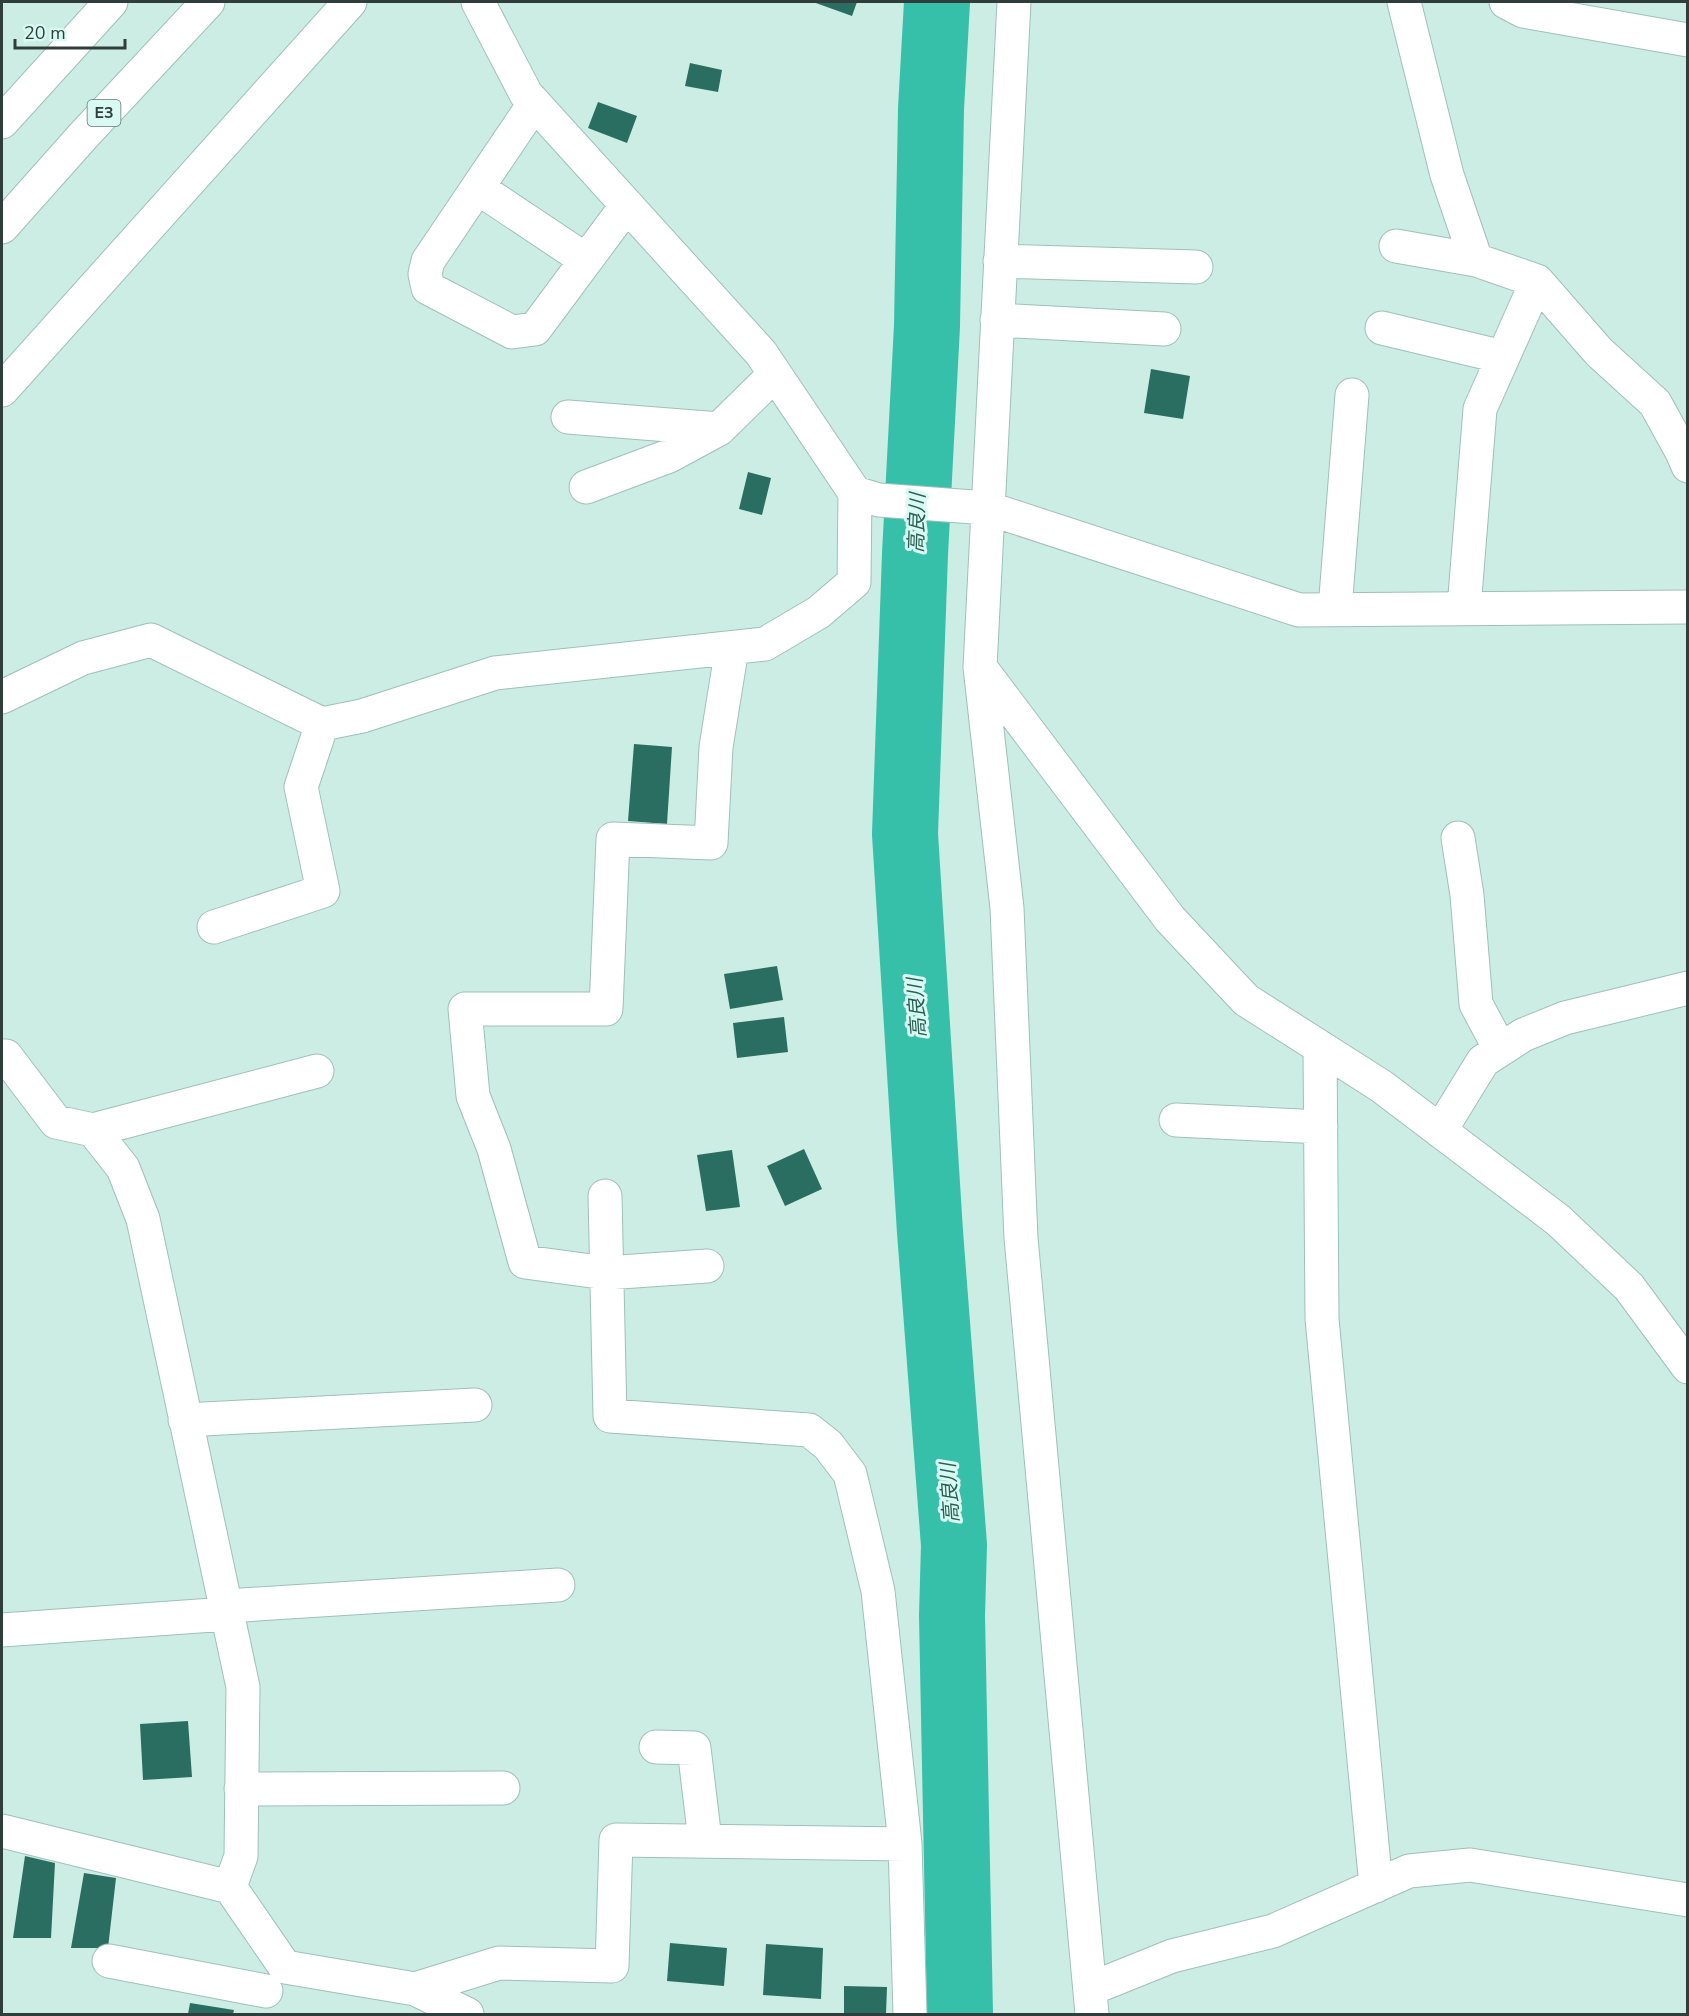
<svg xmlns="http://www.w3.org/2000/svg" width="1689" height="2016" viewBox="0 0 1689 2016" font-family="'Nunito Sans','Noto Sans JP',sans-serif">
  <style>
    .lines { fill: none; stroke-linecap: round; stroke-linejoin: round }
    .river { stroke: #36bfa9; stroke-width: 66 }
    .building { fill: #2a6e62 }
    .minor-casing { stroke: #9fc0b8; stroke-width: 35 }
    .highway-casing { stroke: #9fc0b8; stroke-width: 35 }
    .minor { stroke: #fff; stroke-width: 33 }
    .highway { stroke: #fff; stroke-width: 33 }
    .labels { text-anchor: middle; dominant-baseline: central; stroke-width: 6; stroke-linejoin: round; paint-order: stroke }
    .shield { fill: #d8faf2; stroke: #627672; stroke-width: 1.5 }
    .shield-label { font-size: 16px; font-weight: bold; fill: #303e3b }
    .water-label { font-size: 20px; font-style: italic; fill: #285e54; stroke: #d8faf2 }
  </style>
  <rect width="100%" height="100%" fill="#cbede4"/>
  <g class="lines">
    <path class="river" d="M937,2L931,109L927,326L915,554L905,834L930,1232L954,1545L952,1616L960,2014"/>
  </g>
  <path class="building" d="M813,2H857L852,16Z
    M690,63L722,70L718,92L685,86Z
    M598,102L637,116L627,143L588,128Z
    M1151,369L1190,376L1183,419L1144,413Z
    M748,472L771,478L762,515L739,509Z
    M634,744L672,747L667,824L628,821Z
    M777,966L783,1000L730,1009L724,974Z
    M784,1017L788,1052L737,1058L733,1023Z
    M804,1149L822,1189L785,1206L767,1166Z
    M732,1150L740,1207L706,1211L697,1155Z
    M188,1721L192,1777L143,1780L140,1724Z
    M25,1856L55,1863L51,1938H13Z
    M84,1873L116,1878L108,1948H71Z
    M670,1943L727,1948L724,1986L667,1981Z
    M766,1944L823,1948L821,1999L763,1995Z
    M844,1986L887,1987L886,2014H844Z
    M190,2003L234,2010L233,2014H188Z"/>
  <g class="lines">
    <g class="minor-casing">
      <path id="minor" d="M1014,2L980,667L1007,908L1021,1238L1092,2014
        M1404,2L1447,175L1476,260
        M1506,2L1523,11L1688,40
        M534,104L428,261L425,274L428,288L512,332L535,329L627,205
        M478,188L586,260
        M1396,246L1476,260L1537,281L1599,352L1655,403L1682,452L1688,466
        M1000,261L1196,267
        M997,320L1164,329
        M1382,328L1503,357
        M2,390L350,2
        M568,417L719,429L775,374
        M586,487L669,456L719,429
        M855,493L879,500L987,508L1299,610L1688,607
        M1464,608L1480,409L1537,281
        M1335,609L1352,395
        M980,667L1170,919L1246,1000L1381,1086L1558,1220L1629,1287L1688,1367
        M2,697L83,658L151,640L322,724L362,716L495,673L765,644L819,612L854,582L855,493L761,353L526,94L478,2
        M1458,838L1467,895L1476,1004L1500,1049
        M214,927L323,891L301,787L322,724
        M1320,1047L1322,1319L1376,1886
        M2,1056H6L56,1122L93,1130L123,1168L143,1219L243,1687L241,1856L230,1887
        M1176,1120L1321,1127
        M93,1130L317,1071
        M1440,1131L1483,1061L1523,1035L1565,1018L1688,988
        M605,1196L610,1416L809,1430L828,1445L850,1474L878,1591L905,1844
        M707,1266L606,1273L525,1262L494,1149L473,1096L465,1009H606L613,839L711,843L716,747L732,648
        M185,1420L475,1405
        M226,1606L558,1585
        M2,1630L227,1614
        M656,1747L694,1748L705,1840
        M241,1789L503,1788
        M2,1831L230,1887L285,1967L415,1989L467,2014
        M109,1961L266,1991
        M415,1989L499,1963L612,1966L616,1840L905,1844L910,2014
        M1090,1989L1172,1956L1273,1931L1409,1871L1470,1865L1688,1900"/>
    </g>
    <g class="highway-casing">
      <path id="highway" d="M2,122L111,2
        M2,227L83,136L208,2"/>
    </g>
    <use href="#minor" class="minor"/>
    <use href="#highway" class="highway"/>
  </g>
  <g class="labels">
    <rect class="shield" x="87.5" y="100" width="33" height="26" rx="4.5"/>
    <g class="shield-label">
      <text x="104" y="113">E3</text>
    </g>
    <g class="water-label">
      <text transform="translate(917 523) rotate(-88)">高良川</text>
      <text transform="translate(917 1008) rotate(-94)">高良川</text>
      <text transform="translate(950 1493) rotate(-94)">高良川</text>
    </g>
  </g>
  <rect width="1689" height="2016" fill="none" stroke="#303e3b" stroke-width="6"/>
  <path d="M15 39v9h110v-9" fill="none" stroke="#303e3b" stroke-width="3"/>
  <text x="24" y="39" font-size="18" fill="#303e3b" stroke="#d8faf2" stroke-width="4.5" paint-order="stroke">20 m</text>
</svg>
